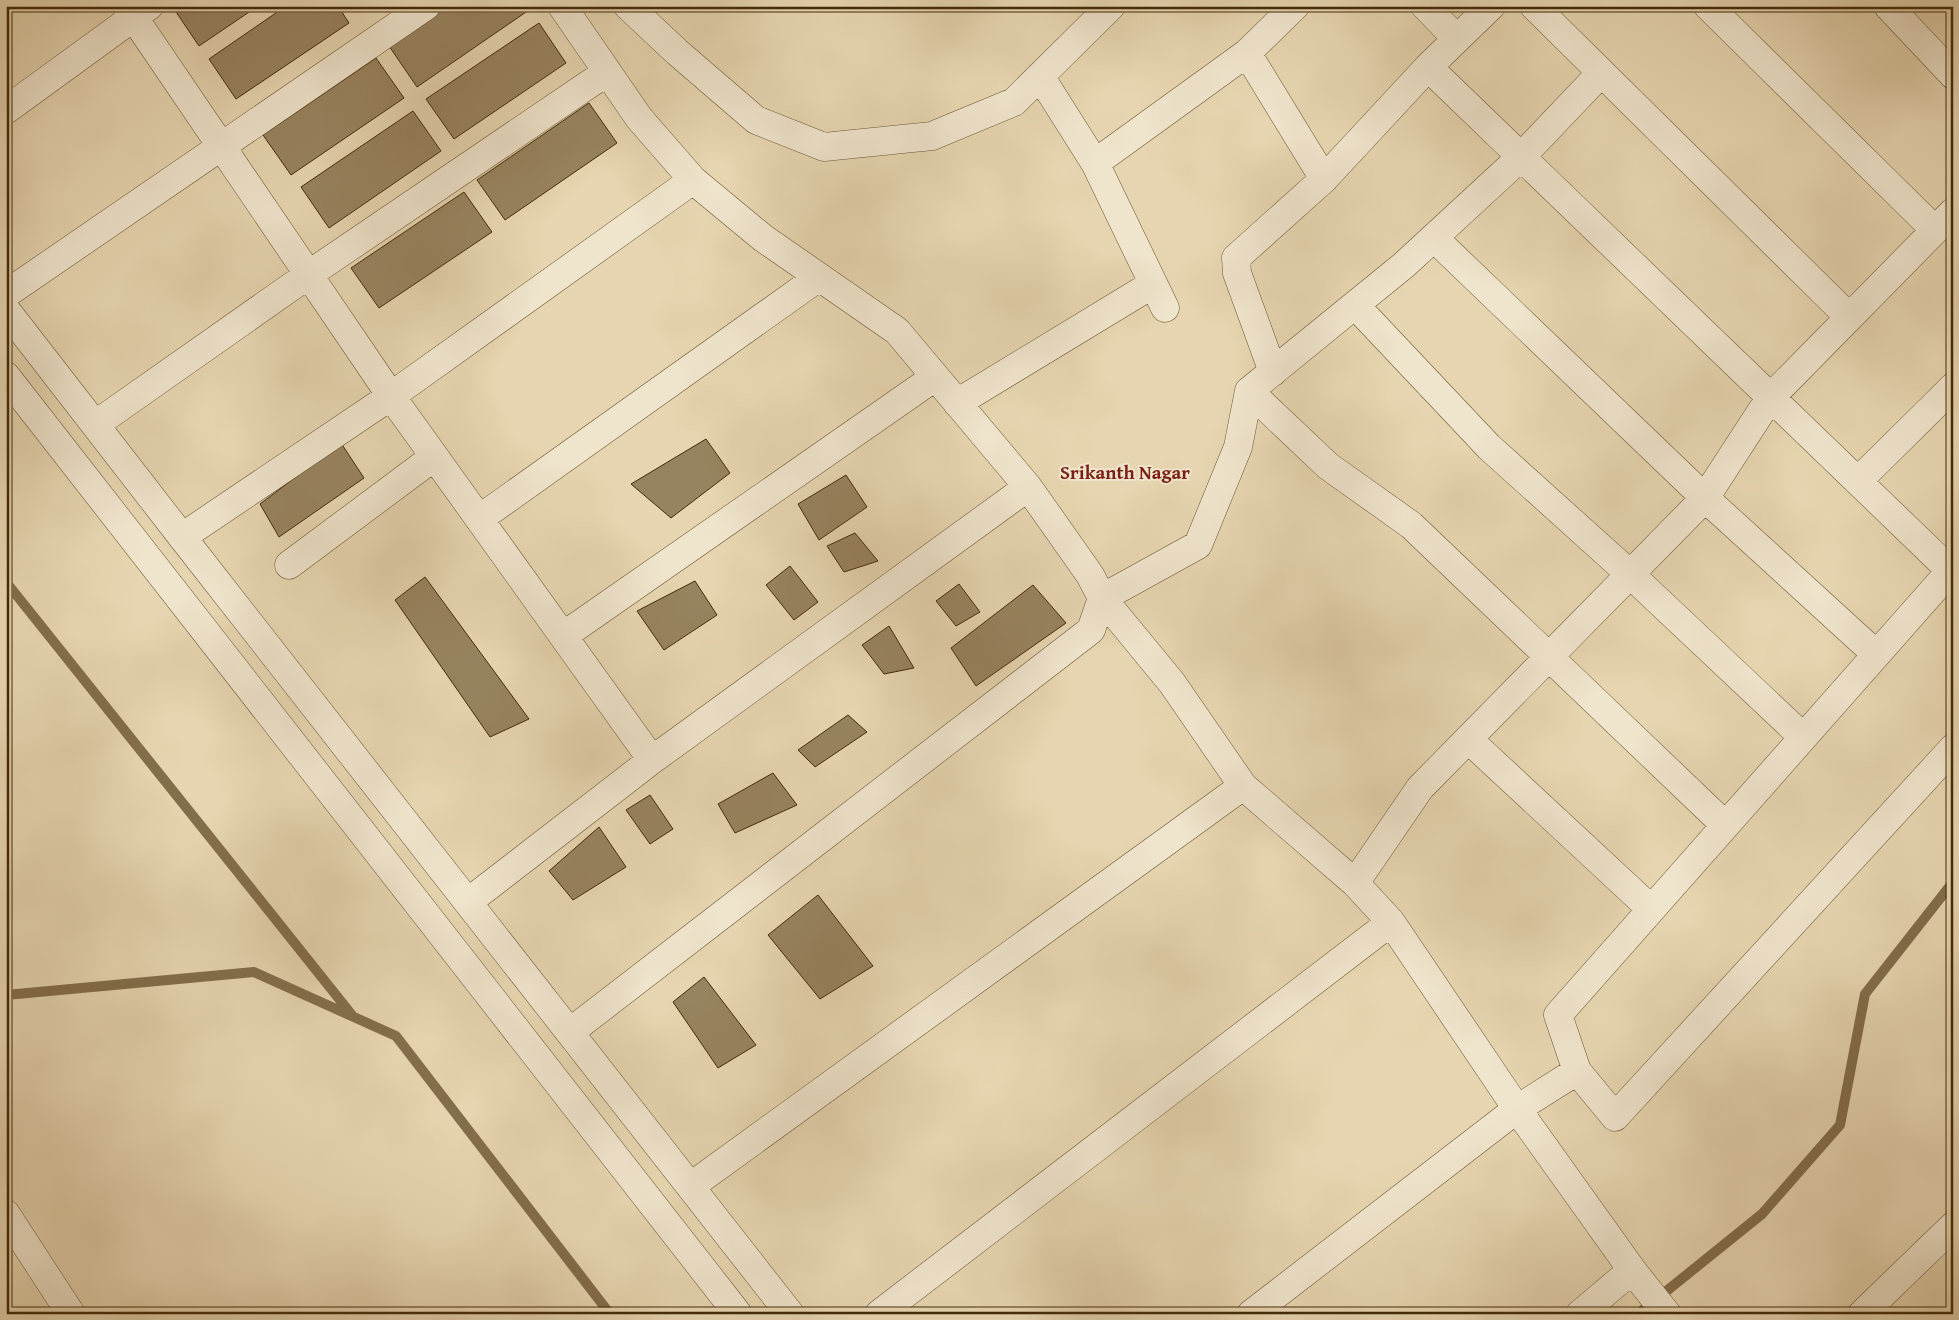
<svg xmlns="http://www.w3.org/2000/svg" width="1959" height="1320" viewBox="0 0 1959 1320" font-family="'Gentium Book Plus',serif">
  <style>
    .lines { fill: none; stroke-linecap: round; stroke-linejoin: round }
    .stream { stroke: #836e4b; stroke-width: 10 }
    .building { fill: #97835f; stroke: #422b08 }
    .minor-casing { stroke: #6b5632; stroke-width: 29 }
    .tertiary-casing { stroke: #6b5632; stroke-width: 29 }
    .minor { stroke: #efe4cc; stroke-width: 28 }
    .tertiary { stroke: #efe4cc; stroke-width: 28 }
    .labels { text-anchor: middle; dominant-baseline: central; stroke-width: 4; stroke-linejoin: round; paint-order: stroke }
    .neighbourhood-label { font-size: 19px; font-weight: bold; fill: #7a1f14; stroke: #efe4cc }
  </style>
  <rect width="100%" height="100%" fill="#e6d5b0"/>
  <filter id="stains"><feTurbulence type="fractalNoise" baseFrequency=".004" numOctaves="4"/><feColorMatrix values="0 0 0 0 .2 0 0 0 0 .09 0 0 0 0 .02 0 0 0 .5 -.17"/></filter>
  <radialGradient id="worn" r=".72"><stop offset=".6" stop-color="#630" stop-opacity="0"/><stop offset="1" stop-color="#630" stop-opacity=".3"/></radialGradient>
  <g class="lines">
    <path class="stream" d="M6,582L352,1015
      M6,995L254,972L396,1036L610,1314
      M1638,1314L1762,1214L1840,1125L1865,994L1953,882"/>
  </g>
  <path class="building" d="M172,6H258L199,46Z
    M286,6H338L349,23L236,99L209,59Z
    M447,6H526L529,10L417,87L389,46Z
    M539,23L566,63L454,139L426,99Z
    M376,58L404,98L291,175L263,135Z
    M589,103L617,143L505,220L477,180Z
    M413,111L441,151L329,228L301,187Z
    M464,192L492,232L379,308L351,268Z
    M706,439L730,473L671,518L631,484Z
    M341,443L364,478L279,537L260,504Z
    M846,475L867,507L819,540L798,504Z
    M855,533L878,561L844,572L827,546Z
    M790,566L818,602L794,620L766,585Z
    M425,577L529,719L490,737L395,600Z
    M695,581L717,615L664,650L637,611Z
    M959,584L980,612L956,626L936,601Z
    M1033,585L1066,623L976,686L951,648Z
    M889,626L914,668L884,674L862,645Z
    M848,715L867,732L815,767L798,750Z
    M773,773L797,805L735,833L718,804Z
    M650,795L673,829L650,844L626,810Z
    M599,827L626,867L573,900L549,871Z
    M818,895L873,966L820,999L768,935Z
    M704,977L756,1045L718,1068L673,1002Z"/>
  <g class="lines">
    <g class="minor-casing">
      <path id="minor" d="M126,6L391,396L652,760
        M562,6L639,118L693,180L763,238L897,331L1028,487L1090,575L1102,598L1091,630L570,1032
        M628,6L677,52L756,120L824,147L932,136L1014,102L1111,6
        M1425,6L1457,39
        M1534,6L1849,317
        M1708,6L1935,230
        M1888,6L1953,75
        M1247,53L1324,179
        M1428,67L1953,573
        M1601,73L1521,157L1404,265L1249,391L1238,447L1198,545L1102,598L1172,683L1243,786L1355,883L1391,922L1517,1109L1632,1270L1667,1314
        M1040,76L1095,163L1165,308
        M6,110L149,6
        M1095,163L1247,53L1295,6
        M1434,238L1705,498L1876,654
        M6,294L426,6
        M1355,305L1489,447L1630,574L1803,737
        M1273,372L1237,273L1236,258L1324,179L1428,67L1491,6
        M1249,391L1328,466L1411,525L1725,825
        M957,403L1153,284
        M96,424L308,275L607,72
        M1858,481L1953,387
        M479,519L819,277
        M182,537L391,396L693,180
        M289,565L434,457
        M1953,568L1558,1015L1577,1071L1615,1117L1953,748
        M563,636L935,377
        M1468,739L1651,909
        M1355,883L1420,788L1705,498L1770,398L1953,212
        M468,902L652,760L1028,487
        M691,1186L1243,786
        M6,1214L71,1314
        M879,1314L1391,922
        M1251,1314L1517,1109L1577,1071
        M1580,1314L1632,1270
        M1862,1314L1953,1226"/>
    </g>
    <g class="tertiary-casing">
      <path id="tertiary" d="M6,310L182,537L790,1314
        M6,376L738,1314"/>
    </g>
    <use href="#minor" class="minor"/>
    <use href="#tertiary" class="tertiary"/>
  </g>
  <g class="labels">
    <g class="neighbourhood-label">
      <text x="1125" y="472">Srikanth Nagar</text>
    </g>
  </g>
  <rect width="1959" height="1320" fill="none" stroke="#e6d5b0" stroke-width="25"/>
  <rect x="8" y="8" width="1944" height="1305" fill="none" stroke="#422b08" stroke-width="2.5"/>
  <rect x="12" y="12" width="1934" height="1295" fill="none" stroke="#422b08"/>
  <rect width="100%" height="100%" filter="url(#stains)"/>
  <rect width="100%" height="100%" fill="url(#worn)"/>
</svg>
